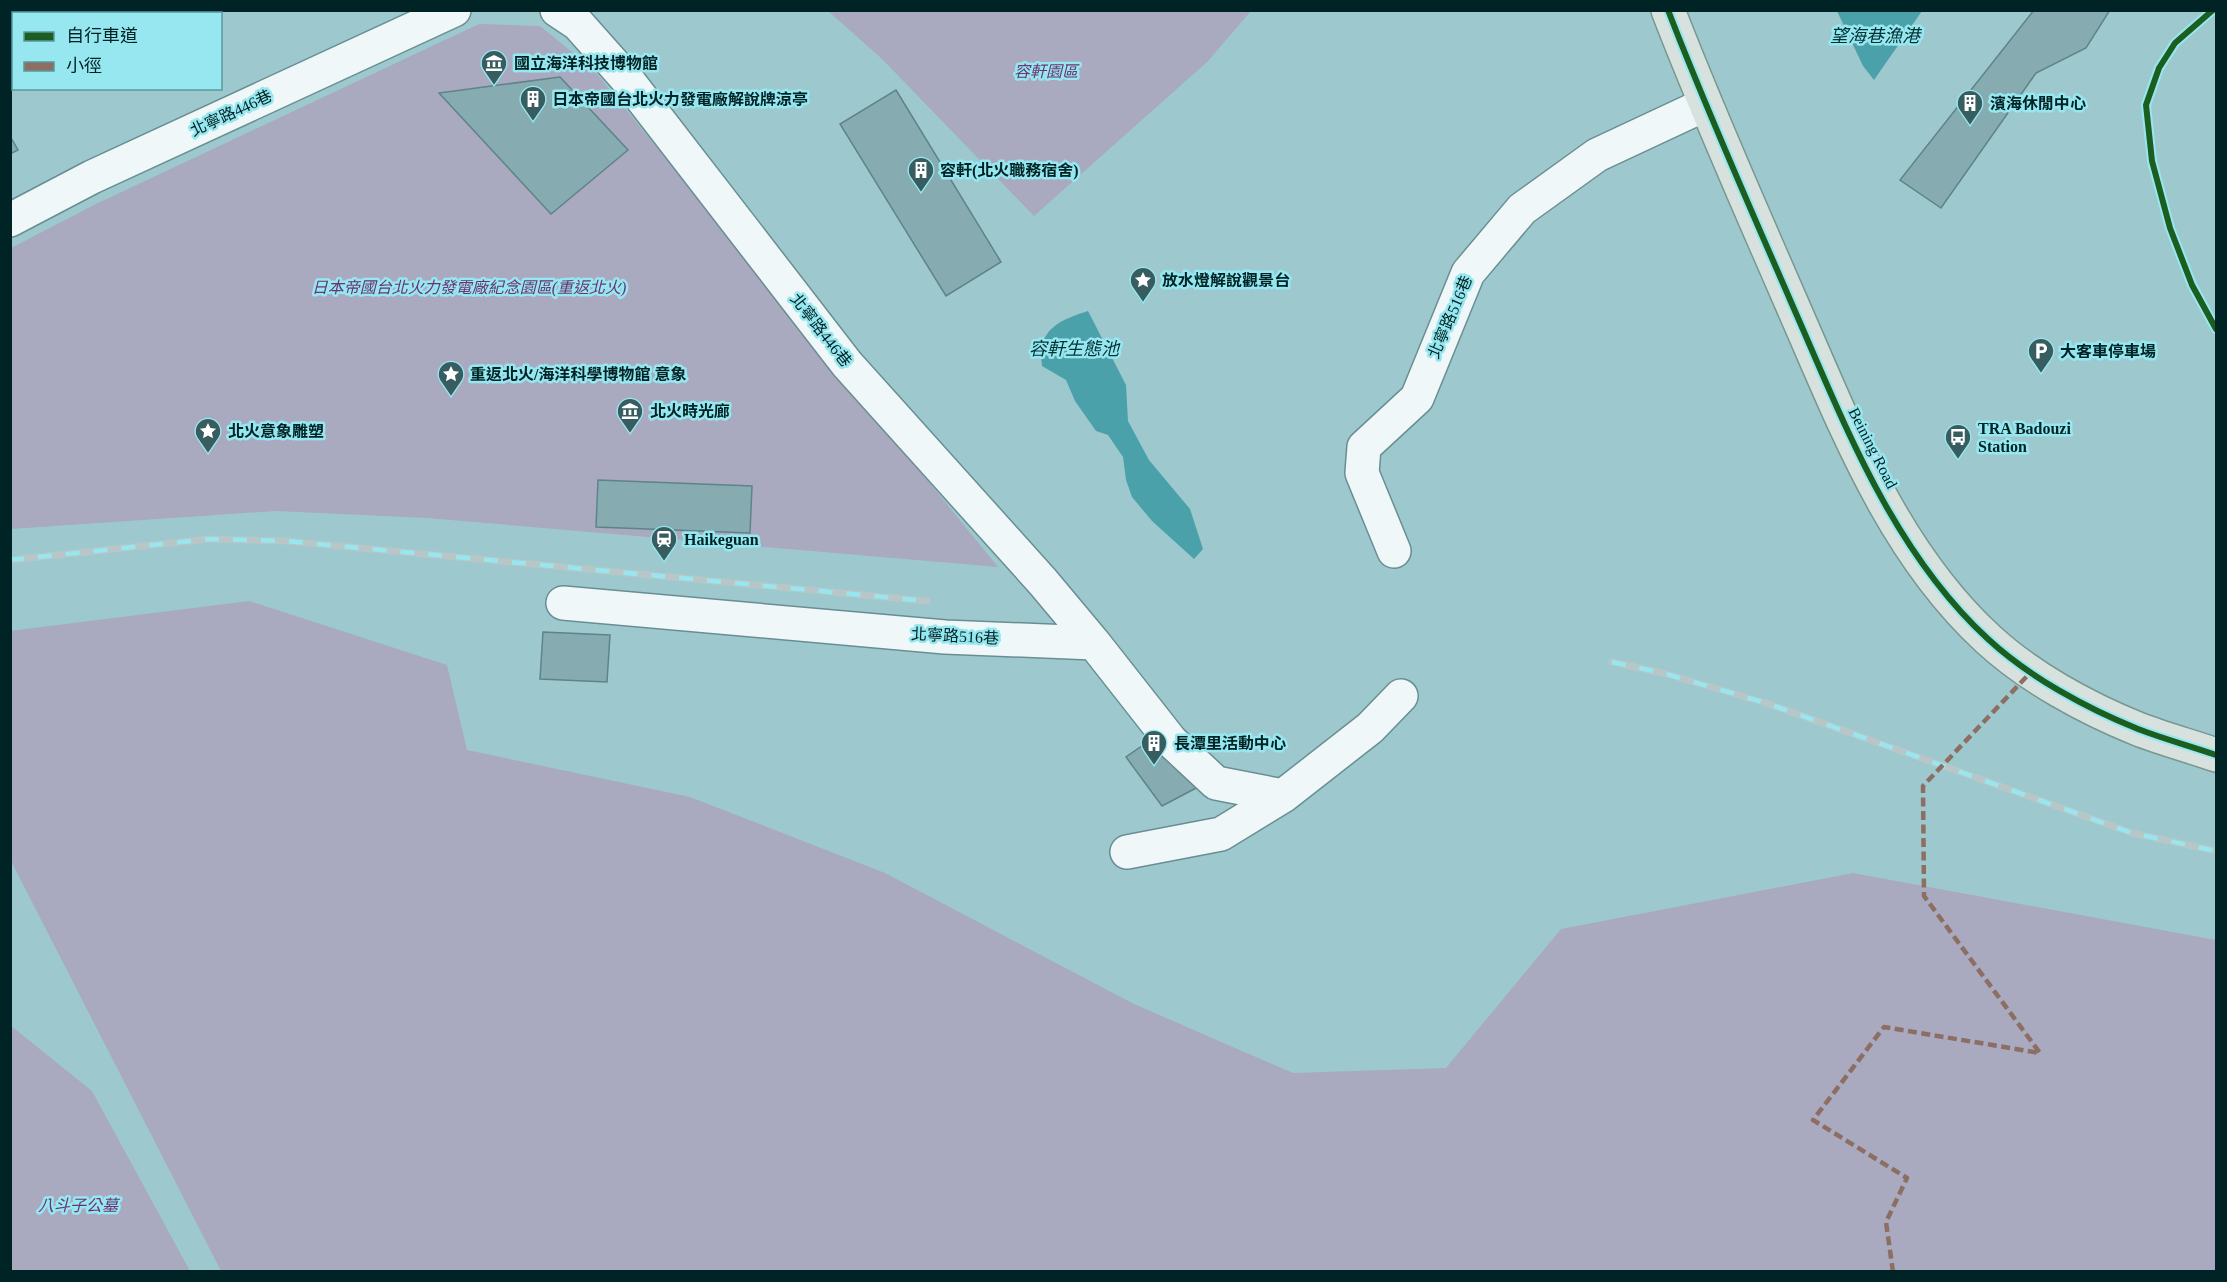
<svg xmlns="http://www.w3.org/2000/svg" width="2227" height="1282" viewBox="0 0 2227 1282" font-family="'Times New Roman','Noto Sans TC',serif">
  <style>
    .green { fill: #a9a9c0 }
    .water { fill: #4ba1a9 }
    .building { fill: #86acb1; stroke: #5e8488; stroke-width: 1.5 }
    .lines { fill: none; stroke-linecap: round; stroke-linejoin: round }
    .minor-casing { stroke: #698e92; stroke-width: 36 }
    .major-casing { stroke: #789790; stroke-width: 36 }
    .minor { stroke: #f0f7f8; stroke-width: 33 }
    .major { stroke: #d7e2de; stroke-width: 33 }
    .rail-casing { stroke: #b8c6c7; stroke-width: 7 }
    .rail { stroke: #96e7ef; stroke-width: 4.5; stroke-dasharray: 14; stroke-linecap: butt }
    .quiet { stroke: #8d6e63; stroke-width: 4.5; stroke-dasharray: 9 4.5; stroke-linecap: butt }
    .cycleway-casing { stroke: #96e7ef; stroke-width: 10 }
    .cycleway { stroke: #1b5e20; stroke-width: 6 }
    .labels { text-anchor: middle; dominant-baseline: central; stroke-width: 5; stroke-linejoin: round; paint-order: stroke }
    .poi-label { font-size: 16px; font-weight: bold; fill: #002326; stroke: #96e7ef; text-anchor: start }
    .park-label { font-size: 16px; font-style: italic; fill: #6d3273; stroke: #96e7ef }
    .street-label { font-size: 16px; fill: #002326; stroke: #96e7ef }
    .water-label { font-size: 18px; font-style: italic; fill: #003135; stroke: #96e7ef }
  </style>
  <rect width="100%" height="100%" fill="#9dc9ce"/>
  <path class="green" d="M10,11L11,10L106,11L101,14H14L13,37L11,36Z
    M828,11H1251L1207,62L1034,216L882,59Z
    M479,24L540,26L593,69L998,567L427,518L276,511L11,529V248L94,205Z
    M249,601L447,665L467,750L690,797L885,873L1134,1004L1293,1073L1446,1068L1561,929L1853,873L2216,940V1271H221L11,861L10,631Z
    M10,1025L92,1091L190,1271H11Z"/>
  <path class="water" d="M1837,11H1922L1874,80L1863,66Z
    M1088,311L1126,385L1128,421L1149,460L1190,509L1203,549L1194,559L1152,521L1132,497L1126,480L1123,457L1108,435L1096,431L1075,401L1066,380L1042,366C1037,330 1057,321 1088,311Z"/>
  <path class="building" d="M2034,10H2110L2086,48L2036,73L1941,208L1900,180Z
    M560,77L628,150L551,214L439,93Z
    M896,90L1001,262L946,296L840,124Z
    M10,136L18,150L10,154Z
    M598,480L752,486L750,533L596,527Z
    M543,632L610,635L607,682L540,679Z
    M1152,739L1182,774L1198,787L1162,806L1126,757Z"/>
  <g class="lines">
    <g class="minor-casing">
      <path id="minor" d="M557,10L578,24L626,78L847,364L1043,582L1094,643
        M10,220L92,177L454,10
        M1394,551L1362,473L1364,447L1417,398L1468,273L1522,209L1597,155L1704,105
        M563,603L945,637L1094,643L1171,741L1216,783L1283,796
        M1127,852L1221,834L1283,796L1370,728L1401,696"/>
    </g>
    <g class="major-casing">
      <path id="major" d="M1668,10C1706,109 1749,205 1791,302C1843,420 1891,550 1988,639C2029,677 2086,708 2138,729C2164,739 2190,746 2216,755"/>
    </g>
    <use href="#minor" class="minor"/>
    <use href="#major" class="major"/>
    <g class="rail-casing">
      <path id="rail" d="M10,560L209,539L286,541L927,601
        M1612,662L1663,673L1766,703L2132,833L2216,851"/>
    </g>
    <use href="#rail" class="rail"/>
    <path class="quiet" d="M1893,1272L1886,1222L1907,1178L1813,1120L1884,1027L2040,1053L1924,896L1923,786L2030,673"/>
    <g class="cycleway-casing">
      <path id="cycleway" d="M1668,10C1706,109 1749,205 1791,302C1843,420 1891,550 1988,639C2029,677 2086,708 2138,729C2164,739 2190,746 2216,755
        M2213,10L2175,43L2159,68L2146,105L2152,161L2170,228L2192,285L2216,329"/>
    </g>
    <use href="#cycleway" class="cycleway"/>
  </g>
  <defs>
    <g id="museum-pin" transform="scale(1.35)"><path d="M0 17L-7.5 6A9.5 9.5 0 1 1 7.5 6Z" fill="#375d61" stroke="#96e7ef"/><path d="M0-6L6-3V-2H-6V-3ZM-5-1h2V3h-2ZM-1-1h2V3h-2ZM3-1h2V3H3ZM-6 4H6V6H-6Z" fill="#fff"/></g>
    <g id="building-pin" transform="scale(1.35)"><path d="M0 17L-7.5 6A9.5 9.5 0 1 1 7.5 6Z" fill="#375d61" stroke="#96e7ef"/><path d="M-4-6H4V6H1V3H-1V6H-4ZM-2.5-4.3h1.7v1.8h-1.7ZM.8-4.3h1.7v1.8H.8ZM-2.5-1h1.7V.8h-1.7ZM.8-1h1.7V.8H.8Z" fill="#fff"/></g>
    <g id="sight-pin" transform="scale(1.35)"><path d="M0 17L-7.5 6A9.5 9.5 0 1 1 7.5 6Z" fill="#375d61" stroke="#96e7ef"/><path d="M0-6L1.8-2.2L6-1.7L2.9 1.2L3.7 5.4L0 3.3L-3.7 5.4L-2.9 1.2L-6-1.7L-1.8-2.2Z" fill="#fff"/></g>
    <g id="parking-pin" transform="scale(1.35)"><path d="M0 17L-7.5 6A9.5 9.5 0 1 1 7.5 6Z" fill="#375d61" stroke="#96e7ef"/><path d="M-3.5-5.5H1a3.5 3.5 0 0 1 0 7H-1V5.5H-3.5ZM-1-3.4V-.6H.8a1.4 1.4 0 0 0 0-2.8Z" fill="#fff"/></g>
    <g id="bus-pin" transform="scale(1.35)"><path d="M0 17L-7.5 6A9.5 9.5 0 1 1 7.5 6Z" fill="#375d61" stroke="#96e7ef"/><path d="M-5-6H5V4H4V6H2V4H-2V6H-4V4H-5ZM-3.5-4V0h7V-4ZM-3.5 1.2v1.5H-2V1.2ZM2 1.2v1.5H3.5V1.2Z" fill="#fff"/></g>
    <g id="station-pin" transform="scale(1.35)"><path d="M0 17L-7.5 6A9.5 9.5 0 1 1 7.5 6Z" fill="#375d61" stroke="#96e7ef"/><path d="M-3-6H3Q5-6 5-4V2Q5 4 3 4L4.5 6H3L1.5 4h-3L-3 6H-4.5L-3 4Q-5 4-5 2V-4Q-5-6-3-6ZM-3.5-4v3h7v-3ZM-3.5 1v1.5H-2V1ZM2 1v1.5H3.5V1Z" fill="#fff"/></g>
  </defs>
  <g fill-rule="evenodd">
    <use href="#museum-pin" x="494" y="63"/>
    <use href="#building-pin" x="533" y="99"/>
    <use href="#building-pin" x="1970" y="103"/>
    <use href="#building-pin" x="921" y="170"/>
    <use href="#sight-pin" x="1143" y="280"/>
    <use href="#parking-pin" x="2041" y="351"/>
    <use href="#sight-pin" x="451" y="374"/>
    <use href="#museum-pin" x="630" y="411"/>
    <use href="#sight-pin" x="208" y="431"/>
    <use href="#bus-pin" x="1958" y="437"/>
    <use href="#station-pin" x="664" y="539"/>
    <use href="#building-pin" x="1154" y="743"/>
  </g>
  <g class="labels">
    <g class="poi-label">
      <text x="514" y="63">國立海洋科技博物館</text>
      <text x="552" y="99">日本帝國台北火力發電廠解說牌涼亭</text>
      <text x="1990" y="103">濱海休閒中心</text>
      <text x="940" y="170">容軒(北火職務宿舍)</text>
      <text x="1162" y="280">放水燈解說觀景台</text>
      <text x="2060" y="351">大客車停車場</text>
      <text x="470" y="374">重返北火/海洋科學博物館 意象</text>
      <text x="650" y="411">北火時光廊</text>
      <text x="1978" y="428">TRA Badouzi<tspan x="1978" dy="18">Station</tspan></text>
      <text x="228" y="431">北火意象雕塑</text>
      <text x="684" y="539">Haikeguan</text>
      <text x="1174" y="743">長潭里活動中心</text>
    </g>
    <g class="park-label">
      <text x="1046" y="71">容軒園區</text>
      <text x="469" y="287">日本帝國台北火力發電廠紀念園區(重返北火)</text>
      <text x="78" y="1205">八斗子公墓</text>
    </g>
    <g class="street-label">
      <text transform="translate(231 113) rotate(-25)">北寧路446巷</text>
      <text transform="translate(1450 317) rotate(-67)">北寧路516巷</text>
      <text transform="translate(821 330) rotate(52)">北寧路446巷</text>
      <text transform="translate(1873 448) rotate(63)">Beining Road</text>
      <text transform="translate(955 636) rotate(3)">北寧路516巷</text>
    </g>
    <g class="water-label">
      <text x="1875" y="36">望海巷漁港</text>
      <text x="1074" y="349">容軒生態池</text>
    </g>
  </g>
  <rect width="2227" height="1282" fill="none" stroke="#002326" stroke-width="24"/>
  <rect x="12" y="12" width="210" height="78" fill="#96e7ef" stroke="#5a999f" stroke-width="1.5"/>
  <rect x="24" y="32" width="30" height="9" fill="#1b5e20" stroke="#5a999f" stroke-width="1.5"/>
  <text x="66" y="42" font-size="18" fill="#002326">自行車道</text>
  <rect x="24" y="62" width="30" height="9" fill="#8d6e63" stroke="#5a999f" stroke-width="1.5"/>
  <text x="66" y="72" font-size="18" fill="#002326">小徑</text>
</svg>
